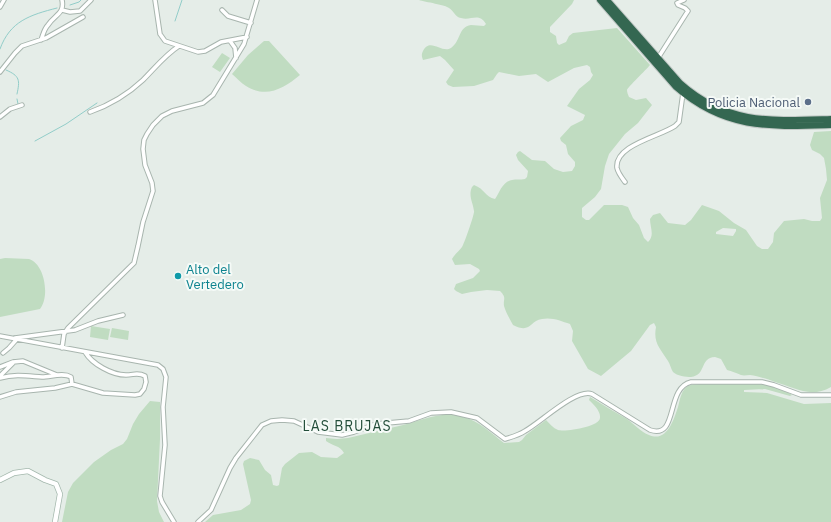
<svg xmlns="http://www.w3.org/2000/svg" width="831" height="522" viewBox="0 0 831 522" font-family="'IBM Plex Sans',sans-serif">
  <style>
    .green { fill: #c0dcc1; fill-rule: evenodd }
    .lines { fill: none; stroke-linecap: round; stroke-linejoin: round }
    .stream { stroke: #92cdc9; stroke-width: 1 }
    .street-casing { stroke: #a8b5ae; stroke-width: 5.5 }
    .secondary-casing { stroke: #a4b8ad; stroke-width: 6 }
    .highway-casing { stroke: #c2c9c6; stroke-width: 8 }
    .street { stroke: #fff; stroke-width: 3.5 }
    .secondary { stroke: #fff; stroke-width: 4.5 }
    .highway { stroke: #346751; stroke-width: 6 }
    .service-dot { fill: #5c6f8a; stroke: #f5faf7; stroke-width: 1.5 }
    .culture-dot { fill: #0f9aa8; stroke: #f5faf7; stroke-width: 1.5 }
    .labels { text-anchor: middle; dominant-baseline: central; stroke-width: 4; stroke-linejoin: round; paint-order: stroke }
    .service-label { font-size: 13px; fill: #4e5e75; stroke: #f5faf7; text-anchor: end }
    .culture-label { font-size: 13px; fill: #0d838f; stroke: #f5faf7; text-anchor: start }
    .neighbourhood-label { font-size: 14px; letter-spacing: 1px; fill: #234e3a; stroke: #f5faf7 }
  </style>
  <rect width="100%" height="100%" fill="#e5ede8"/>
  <path class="green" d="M419,0H574L572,4L550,27V32L556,36L557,43L559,45L566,42L569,36L573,33L617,28L650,65C646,70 628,87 627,90C627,92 628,95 629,97L636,100L646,98L652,105L638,123L625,134L609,154L605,166L601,189L595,197L582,208V217L586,220H589L604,205H622L628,207L633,218L639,225L644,238L648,242C655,236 650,227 650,219L653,215L660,213L668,223L685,225L691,220L702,205L719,211L734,223L746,230L757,246L762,249H768L773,242L774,233L784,221L804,219L812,221H820L822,218L820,198L827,180L826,169L824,158L820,154L812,150L810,145L814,132L831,131V387C810,399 794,387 775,382C767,379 758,376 750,375C747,375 744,376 741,375C736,373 732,371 727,370L721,359L715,357C699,358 707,375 691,377C686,377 677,376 673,372C671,369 670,364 668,361C660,348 653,343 656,327L654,323L650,325L631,351L601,376L588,369L572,341L573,331L570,324C561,321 552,317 542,319C529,321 531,334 513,325C510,319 506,313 504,306C503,299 507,298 500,291L487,290L471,292L462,294L456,291L454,289L456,284L473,278L480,271L479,269L470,264L455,265L452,259C455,254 459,251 462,247C464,244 475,213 474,211C473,202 468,196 472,187L474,185C485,189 485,197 495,199C500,192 502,182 512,180C516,179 520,180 525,179L527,177L528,171L518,160L516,155L518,152L520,151L532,160L545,161L554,169L563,172L572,171L575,166V162L568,154L566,145L561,141L560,138L571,126L583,120L585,115L567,106L579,89L590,80L593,75L591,72L590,67L587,65L574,68L548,82L536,74L519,76L499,72L497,74L493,80L474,86L453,87L448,85L446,82L454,70L445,60L440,56L423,60C422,57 421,55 423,51C430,37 442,54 451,48C461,41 458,27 471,25C475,25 480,26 484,26L486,24C479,12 471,21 461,18C455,17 454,11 449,8C446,5 425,2 419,0ZM723,228L736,229V231L733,236L716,234V232Z
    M264,41H269L300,75C284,88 267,99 246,86C241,83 237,78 232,74L248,55Z
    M222,53L230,58L220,72L212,67Z
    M5,258L29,259C45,264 50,297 40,309L0,317V259Z
    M91,326L110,329L108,340L90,337Z
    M112,328L129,331L128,340L110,337Z
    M737,383C758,383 774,384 792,395L790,396L765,389L744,390V392L767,393L804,404L831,403V522H205L213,515L241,510L250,504L251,500L243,464L244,461L250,458L259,460L265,470L271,475L273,485L277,486L279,485L282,468L285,464L299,453L312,452L321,457L337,458L344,453C340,445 332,446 326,441V438L337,439L348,438C365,434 382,430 399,426C420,421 442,410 463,417C479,421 491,433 504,443L519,442L522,440L526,435L546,420C550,424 553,428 558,430C566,432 599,427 600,418C601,411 593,404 589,400L590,397C603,405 615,412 627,419C634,424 641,432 649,435C667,443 674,419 678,407C680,400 681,390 688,386C694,383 728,383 737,383Z
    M150,401L160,402V439L157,501L159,512L164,522H62L68,492L73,483L94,462L111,450L123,444L127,439L133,424L139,414Z"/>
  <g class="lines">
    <path class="stream" d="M70,5L79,2L81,0
      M175,21L182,0
      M0,49C10,21 30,15 57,8
      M6,70C20,76 20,80 17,94
      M17,99L18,104
      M35,141L66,124L97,103"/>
    <g class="street-casing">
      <path id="street" d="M155,0L160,34L165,41L198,52L205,51L221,42L247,37
        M0,7L4,0
        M62,10L70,12L80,11L91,0
        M222,10L228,16L251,23
        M41,40C43,35 44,29 48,25C54,15 65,14 62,0
        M230,41L235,48L236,58
        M658,58L686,14L688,11L685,8L678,5L677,3L684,0
        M0,72L15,53L22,46L46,38L83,17
        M90,112C110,105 127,95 143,80C155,68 165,55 179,46
        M0,117L10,109L22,105
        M625,182C622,178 618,173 617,168C614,145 661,136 675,126L679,122L683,93
        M0,336L158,365L163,369L166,377L163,407L165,445L160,496L162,502L174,522
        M15,338L75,330L98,321L123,315
        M62,348L64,334L68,328L134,263L138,246L143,222L153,191L152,183L145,165L143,149L144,140L147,134L153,125L162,116L172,111L203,103L213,95L244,44L257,0
        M3,353L9,348L17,339
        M0,367L13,362L23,361L57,375
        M0,376L14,362
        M0,378C15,374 27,376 42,377C51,377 63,372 71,377L72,384
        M0,397L16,392L55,388L72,384L103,393L135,395L140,394L144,389L146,382L145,376C138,372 134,375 126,375C112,375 92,364 85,352
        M198,522L211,510L230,468L236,458L262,425L271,421L282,420L294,421L318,432L342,435L354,432L376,424L409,421L431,413L451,412L477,418L505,439C512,437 519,435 525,431C540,423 576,388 592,394L650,430C679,440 665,388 691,382H762L774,385L801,395H831"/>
    </g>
    <g class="secondary-casing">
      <path id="secondary" d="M0,480L14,473L28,471L45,480L56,484L60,494L55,522"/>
    </g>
    <g class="highway-casing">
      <path id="highway" d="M600,0L676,87C725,130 771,127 831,125
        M607,0L680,83C727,125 773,121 831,119"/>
    </g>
    <use href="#street" class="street"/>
    <use href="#secondary" class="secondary"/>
    <use href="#highway" class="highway"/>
  </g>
  <circle class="service-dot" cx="808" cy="102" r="4"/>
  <circle class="culture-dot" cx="178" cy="276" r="4"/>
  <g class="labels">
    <g class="service-label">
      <text x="800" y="102">Policia Nacional</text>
    </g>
    <g class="culture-label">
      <text x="186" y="269">Alto del<tspan x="186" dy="15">Vertedero</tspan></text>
    </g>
    <g class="neighbourhood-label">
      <text x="347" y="426">LAS BRUJAS</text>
    </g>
  </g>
</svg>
